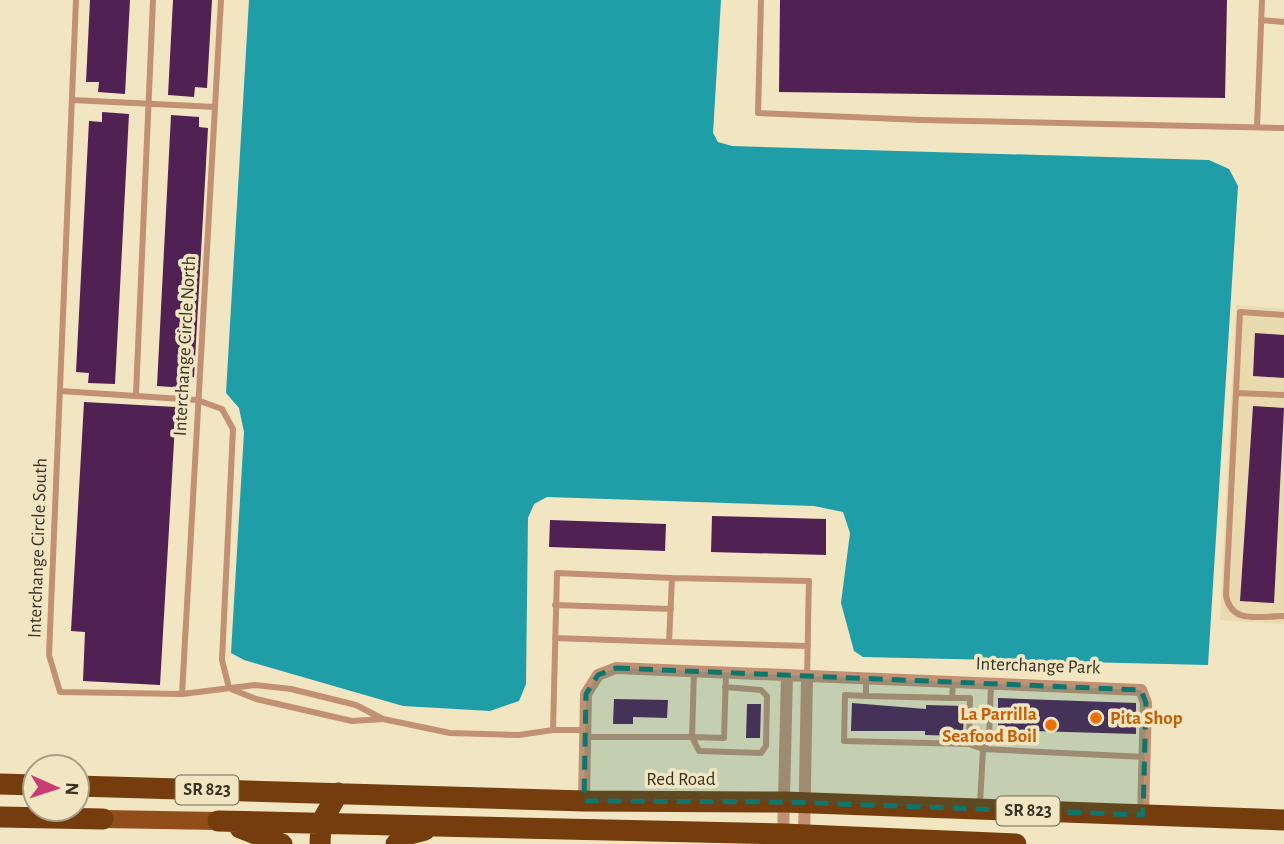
<svg xmlns="http://www.w3.org/2000/svg" width="1284" height="844" viewBox="0 0 1284 844" font-family="'Alegreya Sans',sans-serif">
  <style>
    .built { fill: #eadab0 }
    .water { fill: #1f9ea7 }
    .building { fill: #522153 }
    .lines { fill: none; stroke-linecap: round; stroke-linejoin: round }
    .lane { stroke: #c29173; stroke-width: 6 }
    .street { stroke: #c29173; stroke-width: 12 }
    .primary { stroke: #924e1a; stroke-width: 18 }
    .highway { stroke: #753c0e; stroke-width: 21 }
    .marked { fill: #0f766e; fill-opacity: 0.2; stroke: #0f766e; stroke-width: 5; stroke-dasharray: 14 9; stroke-linejoin: round }
    .food-dot { fill: #e8710a; stroke: #f2e5c2; stroke-width: 2.5 }
    .labels { text-anchor: middle; dominant-baseline: central; stroke-width: 7; stroke-linejoin: round; paint-order: stroke }
    .shield { fill: #f2e5c2; stroke: #706855; stroke-width: 2 }
    .shield-label { font-size: 18px; font-weight: bold; fill: #393326 }
    .street-label { font-size: 19px; fill: #393326; stroke: #f2e5c2 }
    .food-label { font-size: 19px; font-weight: bold; fill: #c56008; stroke: #f2e5c2; text-anchor: end }
  </style>
  <rect width="100%" height="100%" fill="#f2e5c2"/>
  <path class="built" d="M1236,305L1284,309V624L1220,620Z"/>
  <path class="water" d="M249,0H721L713,133L718,142L732,146L1209,160L1229,169L1238,186L1208,665L863,657L854,651L841,603L850,533L843,512L814,506L547,497L534,504L528,518L526,684L519,701L490,711L403,706L244,660L231,653L244,432L239,408L226,393Z"/>
  <path class="building" d="M90,0H130L125,94L98,92L99,82H86Z
    M173,0H212L207,88L195,87L194,97L168,95Z
    M780,0H1227L1225,98L779,92Z
    M102,112L129,114L115,384L88,383L89,373L76,372L89,121L102,122Z
    M171,115L199,117V127L208,128L194,377H186L185,388L157,386Z
    M1255,333L1284,335V378L1253,376Z
    M84,402L176,407L160,685L83,681L85,632L71,631Z
    M1253,406L1284,408L1274,603L1240,601Z
    M712,516L826,519V555L711,552Z
    M550,520L666,524L665,551L549,547Z
    M998,698L1136,703V734L998,730Z
    M614,699L668,700L667,718L633,717V724H613Z
    M852,703L926,709V705L964,706L963,736L925,735V731H851Z
    M747,704H761L760,738H746Z"/>
  <g class="lines">
    <path class="lane" d="M76,0L49,655L60,692L182,694L255,685L291,689L356,705L383,719
      M761,0L758,113L922,120L1284,128
      M1261,20L1284,22
      M72,100L215,107
      M1257,127L1262,0
      M1284,315L1240,312L1226,595C1231,625 1259,616 1284,616
      M60,391L197,400L222,409L233,429L222,660L229,688
      M1236,393L1284,395
      M136,394L153,0
      M555,605L671,609
      M555,638L669,642
      M694,671L692,737L724,738L726,673
      M807,675C808,644 808,613 809,581L672,578L669,642L808,646
      M866,679V696L845,695L844,741L969,744L983,749L980,804
      M991,684L989,739L983,749L1145,757
      M231,689L256,699L352,721L383,719L450,733L519,735L553,730H584
      M182,694L221,0
      M866,696L952,698L953,683
      M952,698H970L969,744
      M553,730L557,573L672,578
      M584,737H692L699,751L761,753L766,746L767,696L761,690L725,687"/>
    <path class="street" d="M584,801L586,694L598,675L616,668L1141,690L1146,703L1143,815
      M783,839L787,675
      M804,840L807,677"/>
    <path class="primary" d="M103,819L218,821"/>
    <path class="highway" d="M0,784L35,785
      M77,786L584,801L785,802L1284,820
      M0,817L103,819
      M218,821L784,834L1016,844
      M240,828L282,844
      M320,844L321,823L338,793
      M396,844L406,835L425,830"/>
  </g>
  <path class="marked" d="M616,668L1141,690L1146,703L1143,815L785,802L584,801L586,694L598,675Z"/>
  <g class="food-dot">
    <circle cx="1096" cy="718" r="7"/>
    <circle cx="1051" cy="725" r="7"/>
  </g>
  <g class="labels">
    <g class="shield">
      <rect x="175.5" y="775.5" width="63" height="29" rx="5"/>
      <rect x="996.5" y="796.5" width="63" height="29" rx="5"/>
    </g>
    <g class="shield-label">
      <text x="207" y="790">SR 823</text>
      <text x="1028" y="811">SR 823</text>
    </g>
    <g class="street-label">
      <text transform="translate(185 346) rotate(-87)">Interchange Circle North</text>
      <text transform="translate(38 548) rotate(-88)">Interchange Circle South</text>
      <text transform="translate(1038 666) rotate(2)">Interchange Park</text>
      <text x="681" y="779">Red Road</text>
    </g>
    <g class="food-label">
      <text x="1037" y="714">La Parrilla<tspan x="1037" dy="22">Seafood Boil</tspan></text>
      <text x="1110" y="718" text-anchor="start">Pita Shop</text>
    </g>
  </g>
  <g transform="translate(56 788) rotate(93)"><circle r="33" fill="#f2e5c2" stroke="#a89e84" stroke-width="2"/>
  <path d="M0-5L12 26L0 18L-12 26Z" fill="#c73c73"/>
  <text y="-10" font-size="19" font-weight="bold" text-anchor="middle" fill="#393326">N</text>
  </g>
</svg>
